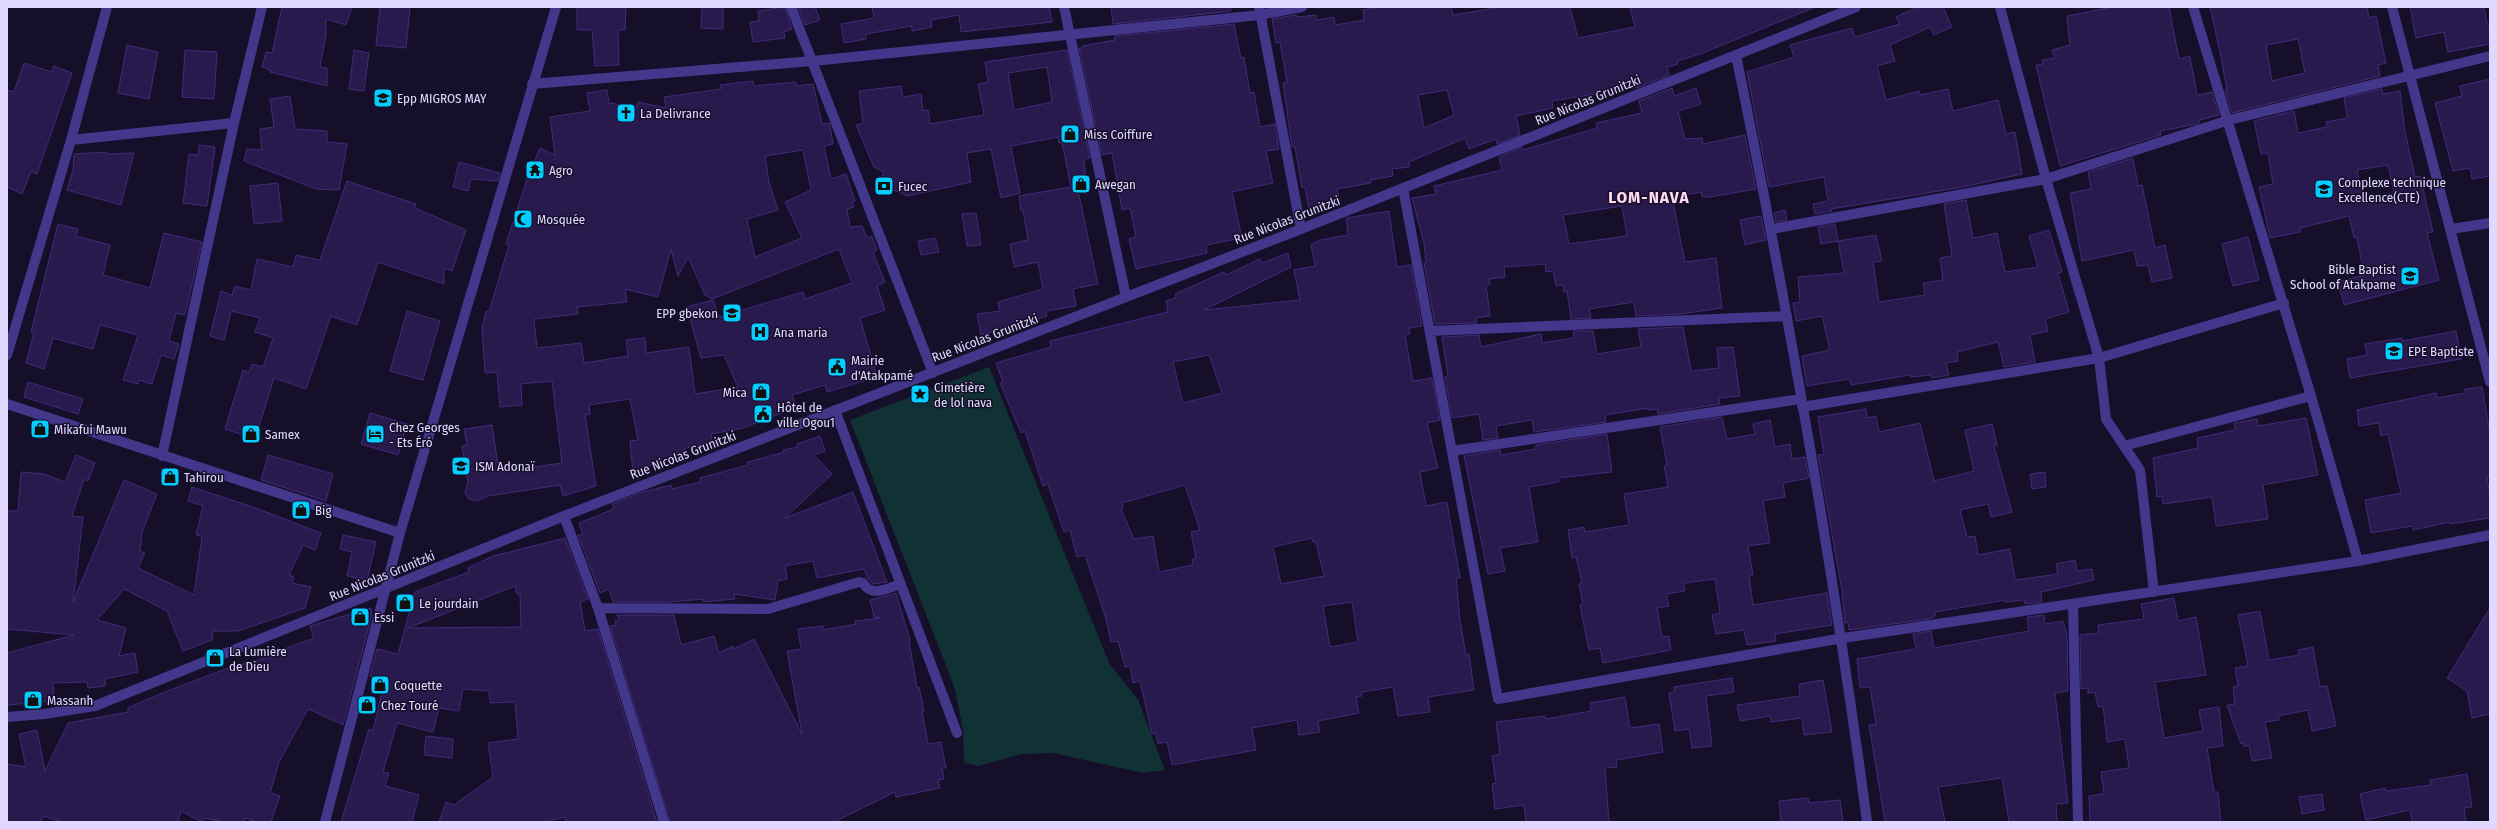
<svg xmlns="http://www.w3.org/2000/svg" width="2497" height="829" viewBox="0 0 2497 829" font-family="'Fira Sans Condensed',sans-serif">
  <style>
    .green { fill: #113235 }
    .building { fill: #291a4d; stroke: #422a7a; fill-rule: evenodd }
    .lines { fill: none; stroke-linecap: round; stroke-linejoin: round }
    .minor { stroke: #43378c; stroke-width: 10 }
    .labels { text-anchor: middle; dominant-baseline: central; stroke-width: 3; stroke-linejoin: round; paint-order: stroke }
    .poi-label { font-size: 13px; fill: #e1d8ff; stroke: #160f2a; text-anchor: start }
    .street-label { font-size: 13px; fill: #e1d8ff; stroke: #160f2a }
    .district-label { font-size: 17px; font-weight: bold; letter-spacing: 1px; fill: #ffdaee; stroke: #160f2a }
  </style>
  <rect width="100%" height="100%" fill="#160f2a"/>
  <path class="green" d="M989,367L1109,663L1138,700L1165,770L1143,773L1054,753L1022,754L978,766L964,763L963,729L954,686L850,420Z"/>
  <path class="building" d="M282,7H352L346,25L326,19V35L320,67L327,68V86L270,72L271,70L262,67L266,52L272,53Z
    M380,7H410L406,48L376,45Z
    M577,7H626L625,30H618L619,65L595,66L592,30H577Z
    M702,7H723V29L701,28Z
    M785,7L792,29L784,32L785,38L753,42L750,22L759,21L758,11Z
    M798,7H815L820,20L805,25Z
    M872,7H1049L1052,22L961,32L959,15L931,20L932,27L912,31V26L866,34V39L844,43L841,24L874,18Z
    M1111,7H1230L1231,11L1113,24Z
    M1380,7H1451L1453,15L1502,7H1570L1578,38L1635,27L1630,7L1813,8L1700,54L1677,61L1678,64L1667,67L1669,75L1636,88L1634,82L1608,92L1552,101L1553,108L1516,116L1520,135L1497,144L1496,139L1469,149L1465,138L1409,162V167L1392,169L1393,176L1370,180L1371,183L1337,189L1340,203L1309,209L1305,187L1302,188L1295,147H1292L1283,83L1287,82L1280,42L1276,43L1272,19L1296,15L1297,17L1316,15L1317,20L1334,17L1335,25L1364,20L1363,10ZM1447,90L1454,115L1424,128L1418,95Z
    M1918,7H1943L1952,27L1934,35L1930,27L1890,45L1895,61L1877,66L1886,100L1919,91L1920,95L1948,89L1953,111L1998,100L2006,134L2015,132L2022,174L1963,187L1831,209L1832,211L1815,214L1813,204L1828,201L1824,177L1769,187L1747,72L1794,57L1790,45L1852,28L1855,37L1900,24L1896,17Z
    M2112,7H2169L2179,59L2190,56L2197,95L2212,92L2219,115L2199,120V123L2197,124L2160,131L2161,135L2060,166L2036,65L2043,64L2042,60L2055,58L2052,50L2070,45L2067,16Z
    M2210,7H2367L2369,18L2376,16L2386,63L2378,65L2380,76L2232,113L2225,90H2227L2220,52ZM2298,39L2305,73L2272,81L2266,45Z
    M2410,7H2484L2487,24H2490V44L2448,52L2444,32L2416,38Z
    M1234,24L1241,58L1244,57L1250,93L1254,92L1260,127L1275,124L1279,149L1266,151L1273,183L1232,192L1242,238L1206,245L1207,253L1136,269L1129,239L1136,237L1130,208L1122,210L1112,153L1102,155L1079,48H1083V46L1115,40V36Z
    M127,45L158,52L149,99L118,93Z
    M185,50L217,52L214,99L182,97Z
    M354,50L369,53L364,91L349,89Z
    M1067,50L1090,158L1084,159L1086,189L1078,190L1098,284L1073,289L1076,306L1046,311L1047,316L981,335L977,314L1000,311L998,302L1043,289L1038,262L1014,267L1010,244L1028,240L1023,210L1021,211L1019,196L1071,187L1062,142L1059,143L1058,137L1011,146L1020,193L1001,198L991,149L967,153L971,182L908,196L879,184L884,172L874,167L856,125L863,123L859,91L901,86L903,97L921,94L923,111L928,110L930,124L984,115L978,84L988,82L985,62ZM1047,67L1052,102L1014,110L1008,73Z
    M24,63L52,72L54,66L72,73L37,174L31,172L22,194L7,187V90L14,92Z
    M2490,79V176L2472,179L2470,168L2453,171L2435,103L2462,96L2460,86Z
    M753,81L754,86L796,82V86L813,84L822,124L829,123L830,126L833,144L824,146L831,179L846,174L855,201L852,202L854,207L847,209L850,227L862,226L867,238L872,236L877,250L873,252L885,282L877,286L885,310L860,318L877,377L827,392L825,385L792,395L797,407L743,428L711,434L712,441L683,449L684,452L633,472L630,441L638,440L630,399L589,405L590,414L585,415L596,486L563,496L560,485L488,496L477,501L469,499L465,493L468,482L462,446L467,445L464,429L492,425L499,472L562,463L552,381L521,384L522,405L500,407L497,372L485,373L482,328L486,311L489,312L509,245L506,244L528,176L540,148L555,155L550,117L590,111L587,93L607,90L609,103L637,107L638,102L666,108L664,97L721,89L720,85ZM803,150L811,190L785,202L802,238L755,257L747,219L778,210L769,182L765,156ZM671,249L678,276L688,257L705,295L712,299L839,249L852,283L805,299L803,292L719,317L713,300L687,307L701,358L724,355L738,387L695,394L689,347L646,353L645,338L626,340L628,356L584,363L581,343L537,348L534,319L578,314L577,307L627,302L625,289L658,297Z
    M1672,88L1674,96L1696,88L1701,104L1678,111L1685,139L1702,138L1703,144L1745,135L1756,189L1710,197H1702L1701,192L1672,197L1685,262L1716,258L1722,308L1681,314L1636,316L1634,302L1589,309L1591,318L1571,319L1567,291L1564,292L1563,285L1556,286L1553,271L1546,272L1545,264L1504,267L1505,277L1489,279L1490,284L1486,285L1490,316L1476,318L1477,323L1435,324L1424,263L1426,262L1424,243L1412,198L1436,194L1434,186L1502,170L1499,157L1522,147L1523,150L1597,128L1596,123L1642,113L1639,101ZM1622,206L1627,236L1569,244L1563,215Z
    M2382,89L2383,94L2400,91L2405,132L2415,177L2420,176L2433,232L2427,233L2439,280L2344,305L2338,282L2364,275L2357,237L2354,238L2349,216L2300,228V232L2270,238L2259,187L2273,184L2268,153L2261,154L2254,121L2294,111L2298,133L2327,127L2326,122L2347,118L2344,98ZM2388,165L2394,193L2363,199L2357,170Z
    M290,96L295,129L327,131V142L347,144L339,190L316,189L244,161L247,149L262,150L260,129L274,127L270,99Z
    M199,145L215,147L207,206L183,203L189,154L198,155Z
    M106,152V154L134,153L121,205L67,190L73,170L74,154Z
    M2133,158L2138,186L2142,185L2155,248L2165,245L2172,278L2152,282L2148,265L2137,266L2134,250L2082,261L2070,193L2091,189L2088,172Z
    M459,162L500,173L498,181L471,179L468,191L453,187Z
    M347,181L416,204L415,208L466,230L452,271L444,268V284L378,262L357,325L331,316L306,389L274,378L255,439L225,429L243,370L249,372L252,364L263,367L273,338L255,332L260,318L231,311L224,340L210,336L221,291L232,295L235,286L251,290L257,259L293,267L296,255L320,260Z
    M278,183L282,221L254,224L250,186Z
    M1966,200L1973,238L1997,233L2005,272L2038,267L2029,236L2049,230L2062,272L2058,273L2069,312L2045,319L2048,331L2030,335L2035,362L2004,367L1998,342L1957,352L1958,361L1946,363L1949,375L1932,378L1931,375L1911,377L1910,375L1851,385L1849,379L1807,386L1802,356L1830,350L1822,316L1796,321L1793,303L1800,302L1798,277L1844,273L1838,241L1876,235L1882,261L1873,262L1879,302L1925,295L1923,283L1943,280L1940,258L1952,256L1944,204Z
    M1785,210L1787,220L1776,222L1774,213Z
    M1389,211L1397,267L1411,265L1422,326L1409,328L1410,334L1405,335L1413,381L1432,378L1440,420L1427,423L1438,468L1420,472L1426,506L1447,502L1460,578H1456L1460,620L1466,655L1469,654L1474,690L1428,697L1430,712L1398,716L1393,687L1362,692V696L1356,697L1359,713L1318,721L1320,732L1299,735L1297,720L1252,728L1256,750L1172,765L1167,742L1158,744L1156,733L1152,734L1140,681L1133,683L1130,666L1125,667L1118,641L1111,642L1106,619L1085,555L1077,557L1070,530L1064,532L1048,484L1043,486L1025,431L1021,433L1000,383L1003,382L996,363L1051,347L1050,341L1168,312L1166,301L1176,298L1175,294L1224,272L1226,275L1260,259L1262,263L1288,253L1291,267L1204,310L1300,300L1294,270L1315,266L1311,245L1320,240L1348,235L1346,218ZM1209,355L1222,393L1183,403L1173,362ZM1185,485L1200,530L1191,532L1196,559H1192L1193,565L1159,572L1153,536L1134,539L1121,509L1123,508L1122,503ZM1312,538L1313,542H1316L1324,576L1281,584L1273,547ZM1352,602L1358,642L1330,647L1323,606Z
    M976,213L981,245L967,246L962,214Z
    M1761,216L1766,240L1745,245L1740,220Z
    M58,224L78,229L76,236L110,245L103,275L150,288L164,233L202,242L185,315L176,313L169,341L179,344L174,359L161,355L152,384L139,380L138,384L123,380L138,335L100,325L93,349L53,338L44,369L26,363L34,333L31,332Z
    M1835,224L1838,241L1821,244L1818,227Z
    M2248,237L2259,280L2233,286L2222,244Z
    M935,238L939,252L921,255L918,241Z
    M407,311L440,321L423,380L390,371Z
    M1683,327L1691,371L1719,368L1717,348L1733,347L1740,396L1719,398L1720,404L1658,414L1657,409L1648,410V408L1605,415L1606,422L1534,432L1532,420L1496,426L1498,438L1483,440L1479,414L1452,418L1445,377L1448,376L1442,337L1479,335L1481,347L1541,334L1542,343L1574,338L1573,331H1593L1597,354L1641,347L1638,329Z
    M2456,331L2461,359L2350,378L2347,359L2367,355L2365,344L2402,338V341Z
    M28,382L83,399L78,414L24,397Z
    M2482,387L2490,434V476L2487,477L2490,495V518L2450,524V522L2413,530L2412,526L2371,533L2365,500L2401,493L2388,434L2381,436L2379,423L2359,426L2357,410L2436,393L2437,398L2465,393V389Z
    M1866,409L1867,418L1876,416L1879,432L1920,423L1934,481L1974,471L1965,430L1992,424L1997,445L1994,446L2012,512L1991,517L1988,504L1960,510L1967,537L1975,536L1978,555L2010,549L2015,580L2058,574L2056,564L2075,560L2077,571L2092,569L2094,580L2041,592L2042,602L2025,604L2024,600L2005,602V600L1935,612V616L1929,619L1849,630L1848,622L1845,623L1842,591L1818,455L1824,454L1818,417Z
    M370,413L407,424L398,455L361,444Z
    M1722,417L1727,439L1755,434L1753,424L1770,420L1775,447L1790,444L1792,459L1805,457L1809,478L1783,483L1785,497L1763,501L1770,543L1748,546L1753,575H1749L1753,605L1827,593L1832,625L1775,634L1776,641L1747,645L1744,630L1716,634L1712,615L1720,613L1715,579L1684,583L1685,591L1666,594L1669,606L1657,608L1662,637L1669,636L1671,650L1603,663L1600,648L1589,650L1580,605L1583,604L1579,584L1582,583L1576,557L1572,558L1568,530L1584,527L1585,532L1629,525L1624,494L1668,487L1664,466L1667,465L1660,427Z
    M2306,418L2318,475L2263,485L2268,519L2216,526L2212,497L2163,504L2162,496L2157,497L2153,458L2198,448L2197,438L2235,430L2234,423L2257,419L2258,426Z
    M1607,434L1612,472L1558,478L1559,482L1529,487L1538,542L1500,548L1505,571L1488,574L1464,456L1500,450L1501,455L1536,449V445Z
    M820,436L825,451L814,455L832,474L785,518L853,492L887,582L873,584L868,579L864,569L817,578L813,561L785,566L787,579L778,581L775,600L734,594L735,599L703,602V599L671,602H613L609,589L600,593L578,535L583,534L579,523L614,509L612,504L643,492L671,485L672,489L701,482L700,478L748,465V462L784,452L783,450L798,447L797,444Z
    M76,455L95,463L88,481L84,479L72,516L83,517L73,602L124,480L157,494L142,532L140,551L145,553L138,568L194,595L202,536L196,535L203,506L188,501L192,487L253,507L321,533L315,550L303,545L289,575L294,577L292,583L311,587L305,608L238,631H213L212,640L183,651L167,611L124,589L97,620L126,628L119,656L135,653L138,672L105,679V686L88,688L87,682L53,683L54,701L7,705V653L74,635L7,629V511H18L21,472L44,474L65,482Z
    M268,455L333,474L326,501L261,480Z
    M2045,472L2046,487L2032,489L2030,474Z
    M343,535L376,542L367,580L347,576L352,552L340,549Z
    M565,538L588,599L580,602L585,631L598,629L657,822H566L565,817L542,822H439L446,802L454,805L493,777L488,743L518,739L515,702L490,703L489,691L463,689L459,711L439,708L433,732L397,723L383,772L389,773L385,786L419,795L412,822H341L369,729L373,731L382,691H380L383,680L370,676L377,649L398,654L415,592L469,572L468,568L493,556ZM515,586L517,594H520L521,627L408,628Z
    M896,593L910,640L909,641L917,688L919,687L924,711H922L928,744L941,742L946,768H942L944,779L938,780L940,788L896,797L895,792L834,822H670L610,626L616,625L615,621L619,620L617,615H674L681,645L714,636L719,653L733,646L734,649L754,639L802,734L787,651L801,649L798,629L823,626V630L856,624L855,621L881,618L874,617L870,600Z
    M2174,598L2178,621L2196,617L2206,675L2155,682L2164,738L2203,731L2199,710L2219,707L2223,746L2207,748L2214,792H2218L2221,822H2090L2089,796L2104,794L2101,772L2129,768L2125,739L2107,742L2103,706L2098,707L2095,692L2088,693V688L2081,689L2080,635L2099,633L2098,625L2144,619L2141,604Z
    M371,608L372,614L343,725L308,709L279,762L270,793L280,796L271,822H257L245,818L244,822H224L204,818L202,822L181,811L178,822H62L43,816L41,822H7V764L26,767L19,734L37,730L45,771L68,723L128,712V708L162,693L231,667L274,656L273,653L314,638L310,626Z
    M2490,608V714L2472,718L2467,691L2447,678Z
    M2260,611L2269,660L2299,655L2298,650L2313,647L2320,687L2327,686L2336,726L2312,731L2308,710L2278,716L2279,720L2265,722L2272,758L2252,761L2249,746H2244V743L2241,744L2227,705L2235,704L2233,687L2238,686L2235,668L2248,666L2238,615Z
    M2044,615L2045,624L2063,621L2067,636L2068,691L2055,693L2068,803L2056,804L2057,822H2009L2002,778L1938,787L1945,822H1885L1869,725L1876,724L1870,687L1860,688L1857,659L1916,649L1913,634L1931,631L1934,648L2029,631L2027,617Z
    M1732,678L1734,692L1706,696L1712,746L1692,748L1689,729L1675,731L1669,693L1674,692V687Z
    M1823,680L1832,732L1804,735L1802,718L1771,722L1770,716L1740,721L1737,705L1800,696L1799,684Z
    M1625,697L1630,728L1659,724L1663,752L1616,760L1617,767L1605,768L1609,822H1526L1524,805L1495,809L1492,784L1496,783L1492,756L1500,754L1496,722L1545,716L1546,719L1591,711L1590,703Z
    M426,736L453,739L452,758L424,755Z
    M2467,774L2472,807L2464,808L2466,822H2412L2410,810L2366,820L2360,794L2385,788L2386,791L2431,785L2430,780Z
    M2322,794L2324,810L2302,814L2299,797Z
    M1808,798L1809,803L1840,800L1843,822H1781L1779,801Z"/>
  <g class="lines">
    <path class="minor" d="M791,7L933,373
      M1064,7L1126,297
      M1259,7L1301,229
      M2000,7L2046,179L2099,358L2106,419L2140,470L2154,592
      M2193,7L2311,396L2358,561
      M2392,7L2490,382
      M1736,55C1788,309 1833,565 1867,822
      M532,84L813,61L1260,15L1302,7
      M71,140L107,7
      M1403,188L1498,699L1843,638L2358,561L2490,535
      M1772,229L2046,179L2229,120L2490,56
      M2451,229L2490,223
      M1430,331L1787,316
      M7,355L71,140L234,123L262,7
      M7,404L400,533
      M1802,407L2099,358L2284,303
      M835,410L957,733
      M2124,446L2311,396
      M1452,451L1801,399
      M162,456L234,123
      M564,516L598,608L664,822
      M2073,605L2078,822
      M598,608L768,609L859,582L863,583C872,598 887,588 901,584
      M7,717L44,714L95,706L564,516L1301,229L1856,7
      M325,822L400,533L556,7"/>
  </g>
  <defs>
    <g id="school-square" transform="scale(1)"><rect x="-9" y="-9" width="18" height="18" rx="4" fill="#04cdff" stroke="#160f2a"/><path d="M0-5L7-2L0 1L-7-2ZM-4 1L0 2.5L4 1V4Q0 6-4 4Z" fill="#111"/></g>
    <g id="church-square" transform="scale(1)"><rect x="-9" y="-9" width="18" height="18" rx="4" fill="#04cdff" stroke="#160f2a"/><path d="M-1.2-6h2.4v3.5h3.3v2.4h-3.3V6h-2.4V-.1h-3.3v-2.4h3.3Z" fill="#111"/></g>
    <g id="shop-square" transform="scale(1)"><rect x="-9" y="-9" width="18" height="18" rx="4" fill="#04cdff" stroke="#160f2a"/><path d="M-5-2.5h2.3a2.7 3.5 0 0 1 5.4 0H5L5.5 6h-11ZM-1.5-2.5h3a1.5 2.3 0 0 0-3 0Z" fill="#111"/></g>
    <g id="temple-square" transform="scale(1)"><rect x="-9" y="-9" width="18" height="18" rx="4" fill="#04cdff" stroke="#160f2a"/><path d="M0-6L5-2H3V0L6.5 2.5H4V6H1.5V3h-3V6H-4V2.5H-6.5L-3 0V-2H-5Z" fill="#111"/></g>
    <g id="bank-square" transform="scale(1)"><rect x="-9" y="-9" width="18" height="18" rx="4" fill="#04cdff" stroke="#160f2a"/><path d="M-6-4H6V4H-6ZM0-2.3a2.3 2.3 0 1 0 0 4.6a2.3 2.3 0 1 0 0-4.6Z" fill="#111"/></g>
    <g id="mosque-square" transform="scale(1)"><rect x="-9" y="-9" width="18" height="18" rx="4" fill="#04cdff" stroke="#160f2a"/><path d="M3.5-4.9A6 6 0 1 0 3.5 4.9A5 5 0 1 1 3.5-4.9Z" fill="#111"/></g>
    <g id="hospital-square" transform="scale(1)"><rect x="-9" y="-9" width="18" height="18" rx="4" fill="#04cdff" stroke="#160f2a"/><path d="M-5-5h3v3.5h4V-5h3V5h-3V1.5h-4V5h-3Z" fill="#111"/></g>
    <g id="civic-square" transform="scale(1)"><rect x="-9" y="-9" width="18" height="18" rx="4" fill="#04cdff" stroke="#160f2a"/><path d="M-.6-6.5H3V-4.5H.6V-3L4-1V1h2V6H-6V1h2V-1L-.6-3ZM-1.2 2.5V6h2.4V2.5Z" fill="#111"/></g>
    <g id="sight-square" transform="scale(1)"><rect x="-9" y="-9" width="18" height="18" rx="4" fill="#04cdff" stroke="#160f2a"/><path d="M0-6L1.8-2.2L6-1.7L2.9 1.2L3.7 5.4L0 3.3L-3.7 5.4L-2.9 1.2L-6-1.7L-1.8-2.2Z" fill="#111"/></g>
    <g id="hotel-square" transform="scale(1)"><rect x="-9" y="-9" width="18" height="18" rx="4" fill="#04cdff" stroke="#160f2a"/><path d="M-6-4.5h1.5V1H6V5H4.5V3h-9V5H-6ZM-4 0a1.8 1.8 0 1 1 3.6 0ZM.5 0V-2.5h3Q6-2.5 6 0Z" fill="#111"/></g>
    <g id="university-square" transform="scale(1)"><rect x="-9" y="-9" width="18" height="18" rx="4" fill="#04cdff" stroke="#160f2a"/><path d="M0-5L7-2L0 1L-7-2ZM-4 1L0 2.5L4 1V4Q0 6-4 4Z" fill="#111"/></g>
  </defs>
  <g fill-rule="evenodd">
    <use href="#school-square" x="383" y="98"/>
    <use href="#church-square" x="626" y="113"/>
    <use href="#shop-square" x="1070" y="134"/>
    <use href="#temple-square" x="535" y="170"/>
    <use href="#shop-square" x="1081" y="184"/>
    <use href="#bank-square" x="884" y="186"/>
    <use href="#school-square" x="2324" y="189"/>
    <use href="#mosque-square" x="523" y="219"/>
    <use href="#school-square" x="2410" y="276"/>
    <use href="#school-square" x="732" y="313"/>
    <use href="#hospital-square" x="760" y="332"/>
    <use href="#school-square" x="2394" y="351"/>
    <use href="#civic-square" x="837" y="367"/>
    <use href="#shop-square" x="761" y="392"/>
    <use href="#sight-square" x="920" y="394"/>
    <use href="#civic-square" x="763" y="414"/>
    <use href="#shop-square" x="40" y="429"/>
    <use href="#shop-square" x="251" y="434"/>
    <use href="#hotel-square" x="375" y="434"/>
    <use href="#university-square" x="461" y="466"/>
    <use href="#shop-square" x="170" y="477"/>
    <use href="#shop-square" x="301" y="510"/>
    <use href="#shop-square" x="405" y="603"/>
    <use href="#shop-square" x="360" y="617"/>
    <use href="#shop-square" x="215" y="658"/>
    <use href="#shop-square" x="380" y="685"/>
    <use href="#shop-square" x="33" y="700"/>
    <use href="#shop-square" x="367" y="705"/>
  </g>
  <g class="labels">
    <g class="poi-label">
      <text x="397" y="98">Epp MIGROS MAY</text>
      <text x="640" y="113">La Delivrance</text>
      <text x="1084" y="134">Miss Coiffure</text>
      <text x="549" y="170">Agro</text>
      <text x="2338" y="182">Complexe technique<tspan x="2338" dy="15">Excellence(CTE)</tspan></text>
      <text x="1095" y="184">Awegan</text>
      <text x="898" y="186">Fucec</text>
      <text x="537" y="219">Mosquée</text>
      <text x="2396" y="269" text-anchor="end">Bible Baptist<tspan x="2396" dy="15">School of Atakpame</tspan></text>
      <text x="718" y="313" text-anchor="end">EPP gbekon</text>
      <text x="774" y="332">Ana maria</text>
      <text x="2408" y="351">EPE Baptiste</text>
      <text x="851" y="360">Mairie<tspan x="851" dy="15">d'Atakpamé</tspan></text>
      <text x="934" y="387">Cimetière<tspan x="934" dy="15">de lol nava</tspan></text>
      <text x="747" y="392" text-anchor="end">Mica</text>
      <text x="777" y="407">Hôtel de<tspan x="777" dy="15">ville Ogou1</tspan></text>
      <text x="389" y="427">Chez Georges<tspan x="389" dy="15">- Ets Éró</tspan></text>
      <text x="54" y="429">Mikafui Mawu</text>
      <text x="265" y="434">Samex</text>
      <text x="475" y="466">ISM Adonaï</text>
      <text x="184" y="477">Tahirou</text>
      <text x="315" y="510">Big</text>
      <text x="419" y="603">Le jourdain</text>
      <text x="374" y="617">Essi</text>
      <text x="229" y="651">La Lumière<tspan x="229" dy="15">de Dieu</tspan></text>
      <text x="394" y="685">Coquette</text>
      <text x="47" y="700">Massanh</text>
      <text x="381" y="705">Chez Touré</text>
    </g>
    <g class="street-label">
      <text transform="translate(1588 100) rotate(-22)">Rue Nicolas Grunitzki</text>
      <text transform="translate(1287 220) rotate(-21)">Rue Nicolas Grunitzki</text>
      <text transform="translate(985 338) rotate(-21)">Rue Nicolas Grunitzki</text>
      <text transform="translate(683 455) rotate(-21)">Rue Nicolas Grunitzki</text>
      <text transform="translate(382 576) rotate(-22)">Rue Nicolas Grunitzki</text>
    </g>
    <g class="district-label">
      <text x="1649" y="197">LOM-NAVA</text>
    </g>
  </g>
  <rect width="2497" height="829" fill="none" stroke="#e1d8ff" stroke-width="16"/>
</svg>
